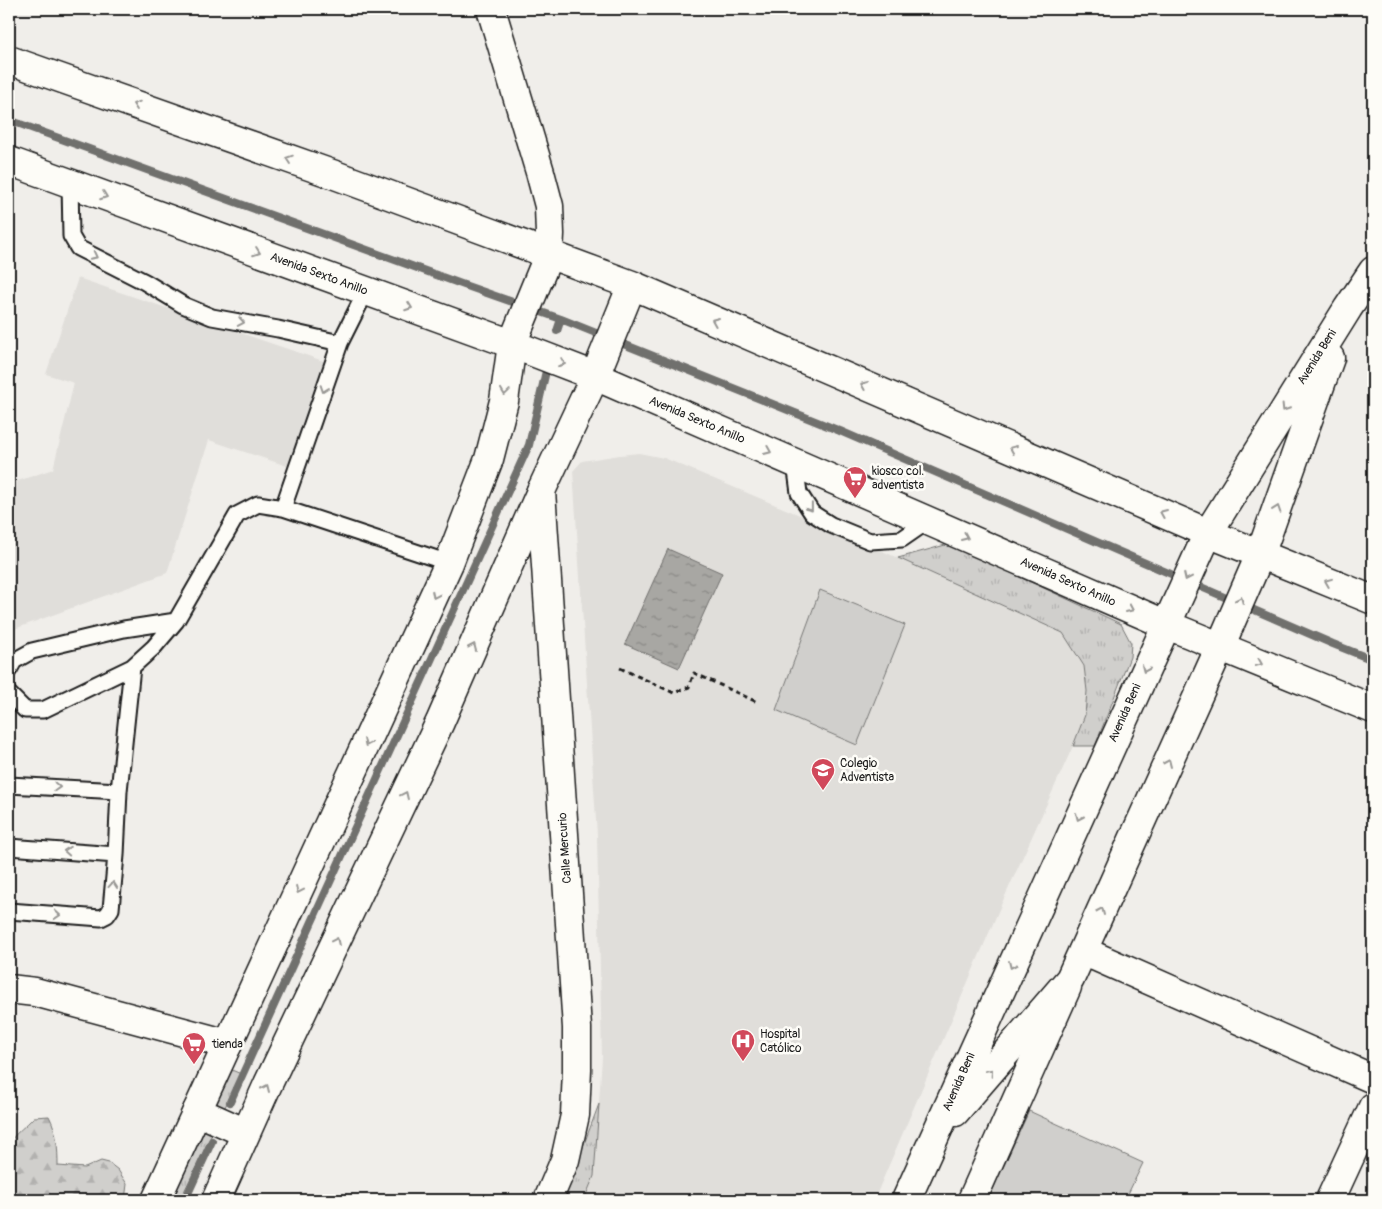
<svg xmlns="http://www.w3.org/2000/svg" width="1382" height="1209" viewBox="0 0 1382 1209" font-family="Pangolin,sans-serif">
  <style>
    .built { fill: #e0deda }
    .grass { fill: url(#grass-tufts); stroke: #767674 }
    .forest { fill: url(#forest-firs); stroke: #767674 }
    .garden { fill: #d0cfcc; stroke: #767674 }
    .water { fill: url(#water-ripples); stroke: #706f6d }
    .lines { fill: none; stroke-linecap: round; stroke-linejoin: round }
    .stream { stroke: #706f6d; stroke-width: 8 }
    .lane-casing { stroke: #1c1c1c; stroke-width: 19 }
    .street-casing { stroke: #1c1c1c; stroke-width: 31 }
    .secondary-casing { stroke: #1c1c1c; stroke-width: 31 }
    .path { stroke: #1c1c1c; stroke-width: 3; stroke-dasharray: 5 4; stroke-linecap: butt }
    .lane { stroke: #fdfcf7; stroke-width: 15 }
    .street { stroke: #fdfcf7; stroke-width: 28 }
    .secondary { stroke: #fdfcf7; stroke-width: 28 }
    .oneway { stroke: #989794 }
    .labels { text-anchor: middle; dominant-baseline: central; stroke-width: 5; stroke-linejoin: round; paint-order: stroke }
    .street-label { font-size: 12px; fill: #1c1c1c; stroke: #fdfcf7 }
    .poi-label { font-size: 12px; fill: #1c1c1c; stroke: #fdfcf7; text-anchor: start }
  </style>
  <defs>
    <pattern id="grass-tufts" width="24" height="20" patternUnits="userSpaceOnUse" patternTransform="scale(1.25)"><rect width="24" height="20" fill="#d0cfcc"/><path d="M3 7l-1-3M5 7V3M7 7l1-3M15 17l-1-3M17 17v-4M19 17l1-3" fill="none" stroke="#b2b1af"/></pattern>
    <pattern id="forest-firs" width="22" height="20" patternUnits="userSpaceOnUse" patternTransform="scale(1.25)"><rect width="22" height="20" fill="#d0cfcc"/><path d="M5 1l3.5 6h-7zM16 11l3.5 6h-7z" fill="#b2b1af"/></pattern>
    <pattern id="water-ripples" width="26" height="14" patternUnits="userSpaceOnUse" patternTransform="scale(1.25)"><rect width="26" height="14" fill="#a8a7a3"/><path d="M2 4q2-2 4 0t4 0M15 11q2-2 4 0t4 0" fill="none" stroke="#888784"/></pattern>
  </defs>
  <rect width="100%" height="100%" fill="#f0eeea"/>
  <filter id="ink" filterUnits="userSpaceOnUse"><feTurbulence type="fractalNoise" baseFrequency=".02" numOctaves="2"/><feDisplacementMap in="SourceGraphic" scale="10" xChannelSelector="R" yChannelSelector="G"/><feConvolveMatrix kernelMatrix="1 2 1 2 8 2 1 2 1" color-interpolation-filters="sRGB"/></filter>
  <g filter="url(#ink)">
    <path class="built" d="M78,278L332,364L293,468L209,440L167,573L9,631V484L53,469L74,383L46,374Z
      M639,453L664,458L795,513L1033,617L1063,633L1084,666L1087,691L1085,715L1073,746L1001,905L874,1200H584L594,1176L602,1057L597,835L573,471L582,461L620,455Z"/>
    <path class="grass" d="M949,544L1121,624L1131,643L1130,657L1095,746H1073L1085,715L1087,691L1084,666L1063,633L898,558Z
      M218,1064L241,1074L180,1200H158Z
      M599,1104L594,1176L584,1200H563Z"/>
    <path class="forest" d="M49,1116C57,1131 58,1149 58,1166L85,1168L101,1161L109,1163L118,1170L127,1184L125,1200H10C10,1190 12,1179 12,1169C11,1160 6,1151 10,1142C16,1132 26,1126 34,1117Z"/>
    <path class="garden" d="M820,590L905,625L857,745L776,710Z
      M1029,1111L1143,1163L1125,1200H988Z"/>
    <path class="water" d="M668,549L722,573L679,668L625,644Z"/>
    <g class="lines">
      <path class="stream" d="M9,120L464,285L561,319L840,431L1333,644L1373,660
        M557,331L561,319
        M230,1102L529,445L546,371
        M185,1200L212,1141"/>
      <g class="lane-casing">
        <path id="lane" d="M70,183L71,236L78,248L145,282L183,305L212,317L278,329L340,343
          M795,463L799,493L812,513L831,525L870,541L902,539L928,521
          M283,508L340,343L366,291
          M9,670L14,661L32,651L124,629L176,621
          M9,694L25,710H43L132,667L154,647L176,621L237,515L258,504L283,508L449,563
          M9,785L119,791
          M9,847L116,855
          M9,911L101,918L107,915L111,909L116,855L119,791L132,667"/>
      </g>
      <g class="street-casing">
        <path id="street" d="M491,9L540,172L549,206L550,234L549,254
          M541,491L577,1028V1070L575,1115L565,1160L548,1200
          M1083,951L1373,1079
          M9,989L35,992L228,1044
          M156,1200L197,1111
          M972,1200L1067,987
          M1330,1200L1373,1107"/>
      </g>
      <g class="secondary-casing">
        <path id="secondary" d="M9,60L335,175L632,285L1208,533L1373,600
          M9,161L512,344L595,376L1165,624L1373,709
          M955,1112L1070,979L1220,647L1260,555L1330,358
          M246,1133L197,1111L449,563L489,459L504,401L512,344L549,254
          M216,1200L268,1084L440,722L541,491L595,376L632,285
          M906,1200L1208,533L1348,308L1373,271"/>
      </g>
      <path class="path" d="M620,668L674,693L689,687L694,673L757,702"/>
      <use href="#lane" class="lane"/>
      <use href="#street" class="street"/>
      <use href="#secondary" class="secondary"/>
    </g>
    <defs><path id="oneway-chevron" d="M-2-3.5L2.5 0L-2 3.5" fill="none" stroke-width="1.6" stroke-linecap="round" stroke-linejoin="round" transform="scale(1.25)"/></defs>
    <g class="oneway">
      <use href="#oneway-chevron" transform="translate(136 105) rotate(-161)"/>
      <use href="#oneway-chevron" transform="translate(289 159) rotate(-161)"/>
      <use href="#oneway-chevron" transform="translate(104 196) rotate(20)"/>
      <use href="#oneway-chevron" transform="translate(257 252) rotate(20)"/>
      <use href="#oneway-chevron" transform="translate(94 256) rotate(27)"/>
      <use href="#oneway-chevron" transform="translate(409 307) rotate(20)"/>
      <use href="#oneway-chevron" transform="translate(715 321) rotate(-157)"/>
      <use href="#oneway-chevron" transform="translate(241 322) rotate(10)"/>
      <use href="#oneway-chevron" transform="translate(562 363) rotate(21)"/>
      <use href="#oneway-chevron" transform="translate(864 385) rotate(-157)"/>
      <use href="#oneway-chevron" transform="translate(324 389) rotate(109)"/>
      <use href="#oneway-chevron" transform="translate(505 392) rotate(98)"/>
      <use href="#oneway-chevron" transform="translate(1285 408) rotate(122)"/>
      <use href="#oneway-chevron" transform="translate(1013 449) rotate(-157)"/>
      <use href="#oneway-chevron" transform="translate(768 451) rotate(23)"/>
      <use href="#oneway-chevron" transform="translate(810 508) rotate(52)"/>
      <use href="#oneway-chevron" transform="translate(1277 509) rotate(-71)"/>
      <use href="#oneway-chevron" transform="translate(1163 513) rotate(-157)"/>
      <use href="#oneway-chevron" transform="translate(965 537) rotate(24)"/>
      <use href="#oneway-chevron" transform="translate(1187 577) rotate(115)"/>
      <use href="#oneway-chevron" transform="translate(1328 582) rotate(-158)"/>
      <use href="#oneway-chevron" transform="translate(435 595) rotate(115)"/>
      <use href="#oneway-chevron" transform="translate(1240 600) rotate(-66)"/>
      <use href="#oneway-chevron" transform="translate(1130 609) rotate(24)"/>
      <use href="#oneway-chevron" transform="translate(473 647) rotate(-66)"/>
      <use href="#oneway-chevron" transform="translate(1259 663) rotate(22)"/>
      <use href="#oneway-chevron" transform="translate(1145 669) rotate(114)"/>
      <use href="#oneway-chevron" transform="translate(367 743) rotate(115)"/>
      <use href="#oneway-chevron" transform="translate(1168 763) rotate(-66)"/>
      <use href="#oneway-chevron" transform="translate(57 787) rotate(3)"/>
      <use href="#oneway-chevron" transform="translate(405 795) rotate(-65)"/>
      <use href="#oneway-chevron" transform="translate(1079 817) rotate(114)"/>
      <use href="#oneway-chevron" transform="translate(67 851) rotate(-176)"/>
      <use href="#oneway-chevron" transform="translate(113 885) rotate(-85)"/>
      <use href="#oneway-chevron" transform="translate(299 890) rotate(115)"/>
      <use href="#oneway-chevron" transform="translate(1101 911) rotate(-66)"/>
      <use href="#oneway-chevron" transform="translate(57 915) rotate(5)"/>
      <use href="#oneway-chevron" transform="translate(336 941) rotate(-65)"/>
      <use href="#oneway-chevron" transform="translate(1012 965) rotate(114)"/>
      <use href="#oneway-chevron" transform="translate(990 1072) rotate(-49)"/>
      <use href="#oneway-chevron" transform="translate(266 1088) rotate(-66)"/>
    </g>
  </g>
  <defs>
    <g id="supermarket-pin" transform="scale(1.25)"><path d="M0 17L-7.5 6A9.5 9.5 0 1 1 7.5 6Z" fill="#d1495b" stroke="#fdfcf7"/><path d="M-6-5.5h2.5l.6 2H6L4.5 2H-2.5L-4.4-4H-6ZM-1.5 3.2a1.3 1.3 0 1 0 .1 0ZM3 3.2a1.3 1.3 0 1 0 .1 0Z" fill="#fff"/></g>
    <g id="school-pin" transform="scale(1.25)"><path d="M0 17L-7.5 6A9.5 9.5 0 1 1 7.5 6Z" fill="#d1495b" stroke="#fdfcf7"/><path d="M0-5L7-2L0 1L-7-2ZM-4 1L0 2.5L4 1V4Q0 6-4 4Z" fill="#fff"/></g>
    <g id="hospital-pin" transform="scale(1.25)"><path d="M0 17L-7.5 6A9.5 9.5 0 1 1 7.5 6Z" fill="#d1495b" stroke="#fdfcf7"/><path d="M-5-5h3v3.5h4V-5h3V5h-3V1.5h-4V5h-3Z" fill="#fff"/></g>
  </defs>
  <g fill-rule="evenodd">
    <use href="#supermarket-pin" x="855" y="478"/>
    <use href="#school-pin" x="823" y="770"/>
    <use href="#hospital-pin" x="743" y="1041"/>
    <use href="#supermarket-pin" x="194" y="1044"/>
  </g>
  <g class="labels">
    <g class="street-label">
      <text transform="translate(319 274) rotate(20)">Avenida Sexto Anillo</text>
      <text transform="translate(1317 357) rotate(-58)">Avenida Beni</text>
      <text transform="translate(697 420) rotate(23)">Avenida Sexto Anillo</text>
      <text transform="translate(1068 582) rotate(24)">Avenida Sexto Anillo</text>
      <text transform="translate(1125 713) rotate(-66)">Avenida Beni</text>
      <text transform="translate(565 848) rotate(-94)">Calle Mercurio</text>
      <text transform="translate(959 1082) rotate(-66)">Avenida Beni</text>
    </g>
    <g class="poi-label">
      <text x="872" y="471">kiosco col.<tspan x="872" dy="14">adventista</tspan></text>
      <text x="840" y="763">Colegio<tspan x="840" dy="14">Adventista</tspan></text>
      <text x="760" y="1034">Hospital<tspan x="760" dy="14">Católico</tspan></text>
      <text x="212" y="1044">tienda</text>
    </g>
  </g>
  <rect width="1382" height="1209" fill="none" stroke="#fdfcf7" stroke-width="30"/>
  <rect x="15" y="15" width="1352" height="1179" fill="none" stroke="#1c1c1c" stroke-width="2" filter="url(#ink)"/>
</svg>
